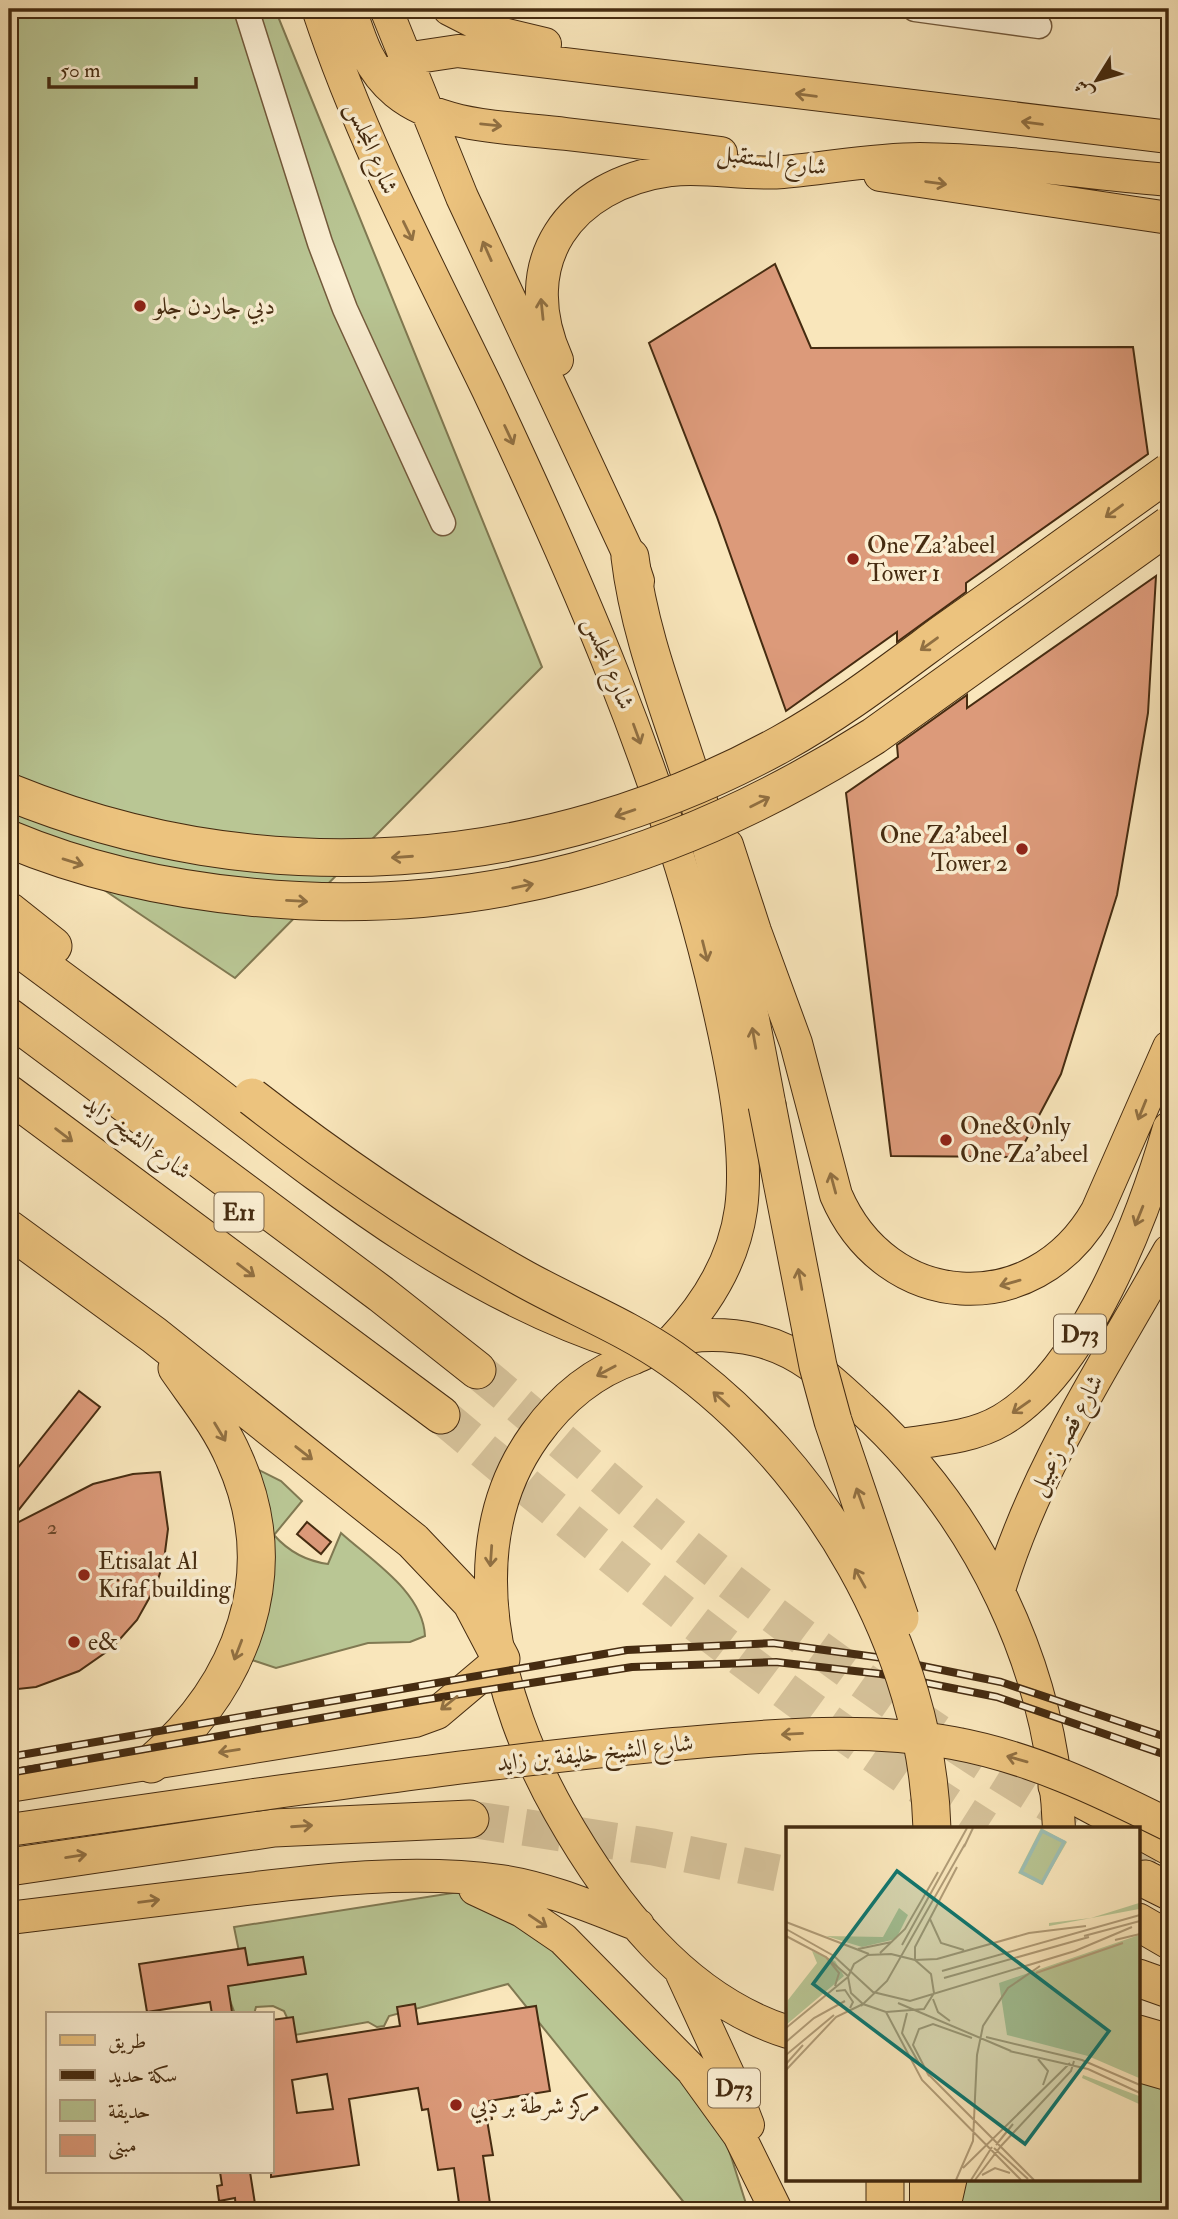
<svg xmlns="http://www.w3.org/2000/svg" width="1178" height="2219" viewBox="0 0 1178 2219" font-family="'IM FELL Double Pica',Amiri,serif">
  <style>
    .green { fill: #b9c694; stroke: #807952; stroke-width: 2 }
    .building { fill: #dc9a7a; stroke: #462c11; stroke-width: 2; fill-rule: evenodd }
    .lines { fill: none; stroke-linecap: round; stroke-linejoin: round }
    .highway-tunnel { stroke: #d5c199; stroke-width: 37; stroke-dasharray: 37 18; stroke-linecap: butt }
    .minor-casing { stroke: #735a3c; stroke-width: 27 }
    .major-casing { stroke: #462c11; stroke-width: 34 }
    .highway-casing { stroke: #462c11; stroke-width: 39 }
    .minor { stroke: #fbefd3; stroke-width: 24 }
    .major { stroke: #ecc37e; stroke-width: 32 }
    .highway { stroke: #ecc37e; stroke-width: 37 }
    .rail-casing { stroke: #462c11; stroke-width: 8 }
    .rail { stroke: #fbefd3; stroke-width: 5; stroke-dasharray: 16; stroke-linecap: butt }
    .major-bridge-casing { stroke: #462c11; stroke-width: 34; stroke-linecap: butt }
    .highway-bridge-casing { stroke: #462c11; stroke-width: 39; stroke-linecap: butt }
    .major-bridge { stroke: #ecc37e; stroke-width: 32 }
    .highway-bridge { stroke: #ecc37e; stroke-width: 37 }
    .oneway { stroke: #917042 }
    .poi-dot { fill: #8f2418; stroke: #fbefd3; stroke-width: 2.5 }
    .labels { text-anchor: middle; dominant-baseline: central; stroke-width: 7; stroke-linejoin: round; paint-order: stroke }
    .number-label { font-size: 21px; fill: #6c482b }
    .shield { fill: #fbefd3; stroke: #7c664b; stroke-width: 2 }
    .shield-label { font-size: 23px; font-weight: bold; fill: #462c11 }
    .street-label { font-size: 24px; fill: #462c11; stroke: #fbefd3 }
    .poi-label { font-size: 24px; fill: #462c11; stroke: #fbefd3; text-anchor: start }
    .inset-river { fill: none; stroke: #9ebfb4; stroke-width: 3.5 }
    .inset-road { fill: none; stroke: #b19c77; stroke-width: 2 }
    .view { fill: #0f766e; fill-opacity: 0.15; stroke: #0f766e; stroke-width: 3.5 }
    .inset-edge { fill: none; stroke: #462c11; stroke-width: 3.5 }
  </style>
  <rect width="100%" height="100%" fill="#f9e6bb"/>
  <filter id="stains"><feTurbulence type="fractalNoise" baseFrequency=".00286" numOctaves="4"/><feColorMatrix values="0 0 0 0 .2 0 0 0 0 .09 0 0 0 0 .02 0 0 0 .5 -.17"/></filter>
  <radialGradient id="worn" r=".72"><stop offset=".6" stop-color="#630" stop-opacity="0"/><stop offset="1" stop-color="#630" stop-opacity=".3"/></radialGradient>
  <path class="green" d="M9,9H275L542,667L235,978L9,826Z
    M249,1465L281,1481L302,1501L274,1535C289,1552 306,1561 328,1564L341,1533C372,1561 423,1592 425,1636L410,1642L368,1643L276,1668L252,1660Z
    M459,1892L546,1942L680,2075L728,2147L748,2210H690L508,1984L389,2016L384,2026L377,2027L368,2022L295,2035L284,2011L273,2006L256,2007L254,2014H235L221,1976L243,1971L234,1927Z
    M1138,2066L1169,2076V2210H917L909,2179H1138Z"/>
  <path class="building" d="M775,264L811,348L1133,347L1148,454L966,583V592L897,642V632L786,711L717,517L649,343Z
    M1156,576L1148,713L1117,895L1061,1074L1017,1157L891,1156L846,793L898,757L897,745L967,695V708Z
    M79,1391L100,1407L9,1522V1479Z
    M160,1472L168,1529L164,1560L156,1586L137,1620L112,1648L79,1671L36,1687L9,1690V1527L93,1484L133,1474Z
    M307,1522L331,1542L321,1554L297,1534Z
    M245,1948L248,1965L303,1957L306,1974L228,1986L232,2012L212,2014L210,2002L147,2012L139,1964Z
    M415,2004L418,2024L536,2006L550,2091L489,2101L492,2119L487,2120L493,2155L483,2156L491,2210H460L454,2168L438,2170L428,2109L422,2110L418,2088L349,2099L359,2165L271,2177V2020L293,2017L297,2042L400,2026L397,2007ZM327,2074L333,2109L297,2113L292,2080Z
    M220,2172H250L256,2210H236L235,2198L219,2201L217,2186L222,2185Z"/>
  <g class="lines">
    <path class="highway-tunnel" d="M477,1370C555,1434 630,1502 708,1564C830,1661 958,1751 1092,1829
      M441,1415C616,1562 793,1707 986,1829
      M470,1819L653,1847L788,1875
      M1138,1855L1154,1865"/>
    <g class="minor-casing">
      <path id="minor" d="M246,9L320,243L345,309L443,523
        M915,9L1039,26"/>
    </g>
    <g class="major-casing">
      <path id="major" d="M318,9C362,142 427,264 488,390C577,579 661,771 711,975C727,1041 750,1142 741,1209C734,1260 707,1304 672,1341
        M350,9C360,40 369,70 396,92C441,129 511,127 566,134C618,140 669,146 721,153
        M386,9L462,197L630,557L638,581
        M449,9L494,32L545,44
        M391,73L418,57L458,51L1169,137
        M880,175L1169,218
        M557,360C513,262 569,184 671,170C708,166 745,175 783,172C829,168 874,159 920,159C1003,160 1087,173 1169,180
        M727,845L755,931L796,1043L836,1195C886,1312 1033,1322 1097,1211L1169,1047
        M899,1445C933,1440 972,1438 1002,1420C1085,1371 1143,1218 1169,1128
        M999,1590C1037,1465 1106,1364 1169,1251
        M9,1786L415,1721L437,1713L501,1659
        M9,1830L254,1795
        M475,1889L522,1911L563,1939L692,2070L739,2135L776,2210
        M9,1918C83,1909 157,1900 231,1891C321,1880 410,1869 501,1881C548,1888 594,1908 638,1925
        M682,1974L730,2078L748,2125
        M788,2032C683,1999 611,1903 559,1811C497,1701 455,1546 535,1435C560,1400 593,1372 634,1358C646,1353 657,1347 670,1342C694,1332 731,1334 756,1340C800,1350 830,1379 861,1408C979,1515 1053,1669 1059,1829
        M926,2210V2179"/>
    </g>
    <g class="highway-casing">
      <path id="highway" d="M630,557C640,642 675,721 699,803C728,903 748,1003 767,1105
        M9,911L53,946
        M9,941C77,992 145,1041 213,1093C340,1191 468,1292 623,1342
        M9,1017L381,1294L477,1370
        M9,1094L441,1415
        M9,1229L154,1335L413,1541L471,1602L501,1659
        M151,1764C242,1685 286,1573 234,1458C220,1425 197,1397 177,1368
        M1057,1786L1137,1829
        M1138,1829L1169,1846
        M9,1867L274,1828L470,1819
        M1145,1879L1169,1891
        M1138,1922L1169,1940
        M1138,1978L1169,1989
        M1138,2034L1169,2043
        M1138,2063L1169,2072
        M885,2210V2179
        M941,2210L948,2179"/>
    </g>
    <use href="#minor" class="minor"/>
    <use href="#major" class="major"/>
    <use href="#highway" class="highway"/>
    <g class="rail-casing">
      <path id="rail" d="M9,1757L627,1650L773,1643L883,1658L1001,1682L1169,1738
        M9,1773L423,1700L632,1667L776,1662L881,1674L997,1697L1169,1756"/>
    </g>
    <use href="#rail" class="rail"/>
    <g class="major-bridge-casing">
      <path id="major-bridge" d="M254,1795C394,1776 533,1757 674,1744C767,1736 860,1726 953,1743C1030,1757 1099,1790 1169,1825"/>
    </g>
    <g class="highway-bridge-casing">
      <path id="highway-bridge" d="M9,792C261,895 543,875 781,744C839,712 892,671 945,632C1020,579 1095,525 1169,472
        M9,839C85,871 168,889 250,897C481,920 680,859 874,736L1169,525
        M252,1097C337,1163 425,1223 519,1276C570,1305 625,1326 672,1359C819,1463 927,1648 932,1829
        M767,1105L818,1366L833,1421L900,1618"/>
    </g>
    <use href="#major-bridge" class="major-bridge"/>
    <use href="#highway-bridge" class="highway-bridge"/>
  </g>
  <defs><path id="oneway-shaft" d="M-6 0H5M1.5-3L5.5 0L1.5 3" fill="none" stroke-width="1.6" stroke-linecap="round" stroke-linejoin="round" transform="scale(1.75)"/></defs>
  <g class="oneway">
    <use href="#oneway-shaft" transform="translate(806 95) rotate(-173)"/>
    <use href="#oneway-shaft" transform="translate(1032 123) rotate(-173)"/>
    <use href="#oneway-shaft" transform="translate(491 125) rotate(6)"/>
    <use href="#oneway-shaft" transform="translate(936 183) rotate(8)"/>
    <use href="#oneway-shaft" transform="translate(408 231) rotate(64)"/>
    <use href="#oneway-shaft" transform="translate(487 251) rotate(-114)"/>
    <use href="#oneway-shaft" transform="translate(542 309) rotate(-96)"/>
    <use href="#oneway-shaft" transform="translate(509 435) rotate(65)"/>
    <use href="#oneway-shaft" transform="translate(1114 511) rotate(144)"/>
    <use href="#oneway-shaft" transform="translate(929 644) rotate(144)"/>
    <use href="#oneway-shaft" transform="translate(637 734) rotate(70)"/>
    <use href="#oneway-shaft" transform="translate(760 802) rotate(-27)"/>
    <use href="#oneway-shaft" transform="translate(625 813) rotate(161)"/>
    <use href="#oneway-shaft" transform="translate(402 857) rotate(176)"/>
    <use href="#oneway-shaft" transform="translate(73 862) rotate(17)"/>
    <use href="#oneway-shaft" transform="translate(523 886) rotate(-12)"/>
    <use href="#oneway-shaft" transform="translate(297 901) rotate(3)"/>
    <use href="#oneway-shaft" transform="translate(705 951) rotate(76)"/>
    <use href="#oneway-shaft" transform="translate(754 1038) rotate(-100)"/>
    <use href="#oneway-shaft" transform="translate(1142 1110) rotate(112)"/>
    <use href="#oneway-shaft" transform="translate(64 1135) rotate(37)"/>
    <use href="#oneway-shaft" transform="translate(833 1183) rotate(-105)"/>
    <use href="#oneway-shaft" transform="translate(1139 1216) rotate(112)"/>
    <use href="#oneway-shaft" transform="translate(246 1270) rotate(37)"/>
    <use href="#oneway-shaft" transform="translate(800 1279) rotate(-100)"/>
    <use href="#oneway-shaft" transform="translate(1010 1283) rotate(164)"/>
    <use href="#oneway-shaft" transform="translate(606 1371) rotate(152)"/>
    <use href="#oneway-shaft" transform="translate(721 1399) rotate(-138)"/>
    <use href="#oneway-shaft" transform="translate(1021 1407) rotate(145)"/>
    <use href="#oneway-shaft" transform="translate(220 1432) rotate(59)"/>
    <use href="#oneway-shaft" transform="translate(304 1453) rotate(38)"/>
    <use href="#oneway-shaft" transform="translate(860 1498) rotate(-110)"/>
    <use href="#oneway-shaft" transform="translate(491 1556) rotate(94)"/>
    <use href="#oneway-shaft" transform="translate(860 1578) rotate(-119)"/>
    <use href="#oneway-shaft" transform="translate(238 1650) rotate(111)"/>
    <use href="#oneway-shaft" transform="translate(449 1703) rotate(141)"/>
    <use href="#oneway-shaft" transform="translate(792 1734) rotate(177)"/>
    <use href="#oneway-shaft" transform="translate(229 1751) rotate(171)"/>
    <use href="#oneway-shaft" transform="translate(1017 1759) rotate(-164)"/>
    <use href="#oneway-shaft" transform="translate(302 1826) rotate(-4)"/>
    <use href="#oneway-shaft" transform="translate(76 1856) rotate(-9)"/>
    <use href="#oneway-shaft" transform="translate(149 1901) rotate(-7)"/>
    <use href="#oneway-shaft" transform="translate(538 1921) rotate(34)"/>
  </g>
  <g class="poi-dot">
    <circle cx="140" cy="306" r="7"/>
    <circle cx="853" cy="559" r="7"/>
    <circle cx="1022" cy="849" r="7"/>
    <circle cx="946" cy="1140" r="7"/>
    <circle cx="84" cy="1575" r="7"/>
    <circle cx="74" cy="1642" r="7"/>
    <circle cx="456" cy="2105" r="7"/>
  </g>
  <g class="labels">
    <g class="number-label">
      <text x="52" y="1527">2</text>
    </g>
    <g class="shield">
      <rect x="214.5" y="1192.5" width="49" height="39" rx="5"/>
      <rect x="1054" y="1314.5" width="52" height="39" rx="5"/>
      <rect x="708" y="2068.5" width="52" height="39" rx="5"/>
    </g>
    <g class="shield-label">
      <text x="239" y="1212">E11</text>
      <text x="1080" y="1334">D73</text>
      <text x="734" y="2088">D73</text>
    </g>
    <g class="street-label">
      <text transform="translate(372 148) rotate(67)">شارع المجلس</text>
      <text transform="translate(772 160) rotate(8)">شارع المستقبل</text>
      <text transform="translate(609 663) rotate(68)">شارع المجلس</text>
      <text transform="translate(137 1137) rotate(36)">شارع الشيخ زايد</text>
      <text transform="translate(1066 1435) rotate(-62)">شارع قصر زعبيل</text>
      <text transform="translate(595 1753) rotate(-6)">شارع الشيخ خليفة بن زايد</text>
    </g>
    <g class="poi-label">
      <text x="154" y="306">دبي جاردن جلو</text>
      <text x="867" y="545">One Za'abeel<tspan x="867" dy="28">Tower 1</tspan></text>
      <text x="1008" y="835" text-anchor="end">One Za'abeel<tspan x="1008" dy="28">Tower 2</tspan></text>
      <text x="960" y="1126">One&amp;Only<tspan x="960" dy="28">One Za'abeel</tspan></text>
      <text x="98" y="1561">Etisalat Al<tspan x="98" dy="28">Kifaf building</tspan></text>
      <text x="88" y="1642">e&amp;</text>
      <text x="470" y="2105">مركز شرطة بر دبي</text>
    </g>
  </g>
  <g transform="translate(786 1827)">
    <rect width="354" height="354" fill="#f9e6bb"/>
    <path d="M255,1L281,15L256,58L232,46ZM353,76V82L263,99V96L305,91ZM113,81L122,88L110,112L76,120L40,109L97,110ZM353,108V251L302,229L221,208L213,156ZM26,124L49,134L58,149L0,198L2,173L31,136ZM297,248L353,269V277L296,251Z" fill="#b9c694"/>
    <path class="inset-river" d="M256,4L278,15L256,56L235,45Z"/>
    <path class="inset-road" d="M178,20L187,1M144,92L155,116L178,123M0,95L83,127M0,102L48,129L87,165L124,174L289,124L346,100M0,109L40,130L62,149M298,109L354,94M329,113L354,107M116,118L181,1M72,122L106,115M94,126L119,102L152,45M105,127L129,133L145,147L148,166L138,182L100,185L77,177L65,166L62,150L68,137L82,128ZM40,130L53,146L49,159M129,133V120L171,40M129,133L151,132L243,106L300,99M156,144L354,88M250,146L337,116M158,151L303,110M50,164L59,163L67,175L64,181M147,172L152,185L164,194M112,176L225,224M75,179L101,154L179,17M100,185L136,253L235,353M121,186L116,206L134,238M0,201L62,150M200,210L296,233L354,258M0,215L28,191L59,174M223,224L302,242L354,266M0,228L48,188M252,232L262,244L257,258M0,237L17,218M0,243L50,190L77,177M141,246L248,353M143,249L127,218L133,202L147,197L186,211M210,318L227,297M208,321L242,352M177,341L284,236M196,348L209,341L224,346M170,353L187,314L191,228L197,199L222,161L254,139M185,353L206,320M189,353L215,319L285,244L288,234"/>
    <path class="view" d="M111,44L323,204L239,317L27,157Z"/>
    <rect width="354" height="354" class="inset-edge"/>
  </g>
  <rect width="1178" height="2219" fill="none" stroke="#f9e6bb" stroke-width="35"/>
  <rect x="10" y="10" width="1157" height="2198" fill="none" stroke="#462c11" stroke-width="3.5"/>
  <rect x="18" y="18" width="1143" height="2184" fill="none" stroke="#462c11" stroke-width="2"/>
  <rect x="46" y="2012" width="228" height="161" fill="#fbefd3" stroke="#b3a185" stroke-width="2"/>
  <rect x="60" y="2035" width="35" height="10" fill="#ecc37e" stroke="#b3a185" stroke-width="2"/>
  <text x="108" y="2048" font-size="21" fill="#462c11">طريق</text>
  <rect x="60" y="2070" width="35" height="10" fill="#462c11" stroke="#b3a185" stroke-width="2"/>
  <text x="108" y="2082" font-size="21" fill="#462c11">سكة حديد</text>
  <rect x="60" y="2100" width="35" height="21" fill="#b9c694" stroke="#b3a185" stroke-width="2"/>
  <text x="108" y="2118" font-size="21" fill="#462c11">حديقة</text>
  <rect x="60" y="2135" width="35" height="21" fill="#dc9a7a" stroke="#b3a185" stroke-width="2"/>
  <text x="108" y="2152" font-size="21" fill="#462c11">مبنى</text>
  <g transform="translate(1097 80) rotate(233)" stroke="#fbefd3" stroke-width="5" paint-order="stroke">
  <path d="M0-5L12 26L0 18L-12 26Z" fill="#462c11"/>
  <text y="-10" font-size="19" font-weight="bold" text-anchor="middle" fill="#462c11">ش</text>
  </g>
  <path d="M49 77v10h147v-10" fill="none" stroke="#462c11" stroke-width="3.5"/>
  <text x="60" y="77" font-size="21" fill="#462c11" stroke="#fbefd3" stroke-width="5" paint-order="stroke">50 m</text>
  <rect width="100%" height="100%" filter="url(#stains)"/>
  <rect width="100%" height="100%" fill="url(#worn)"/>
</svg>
